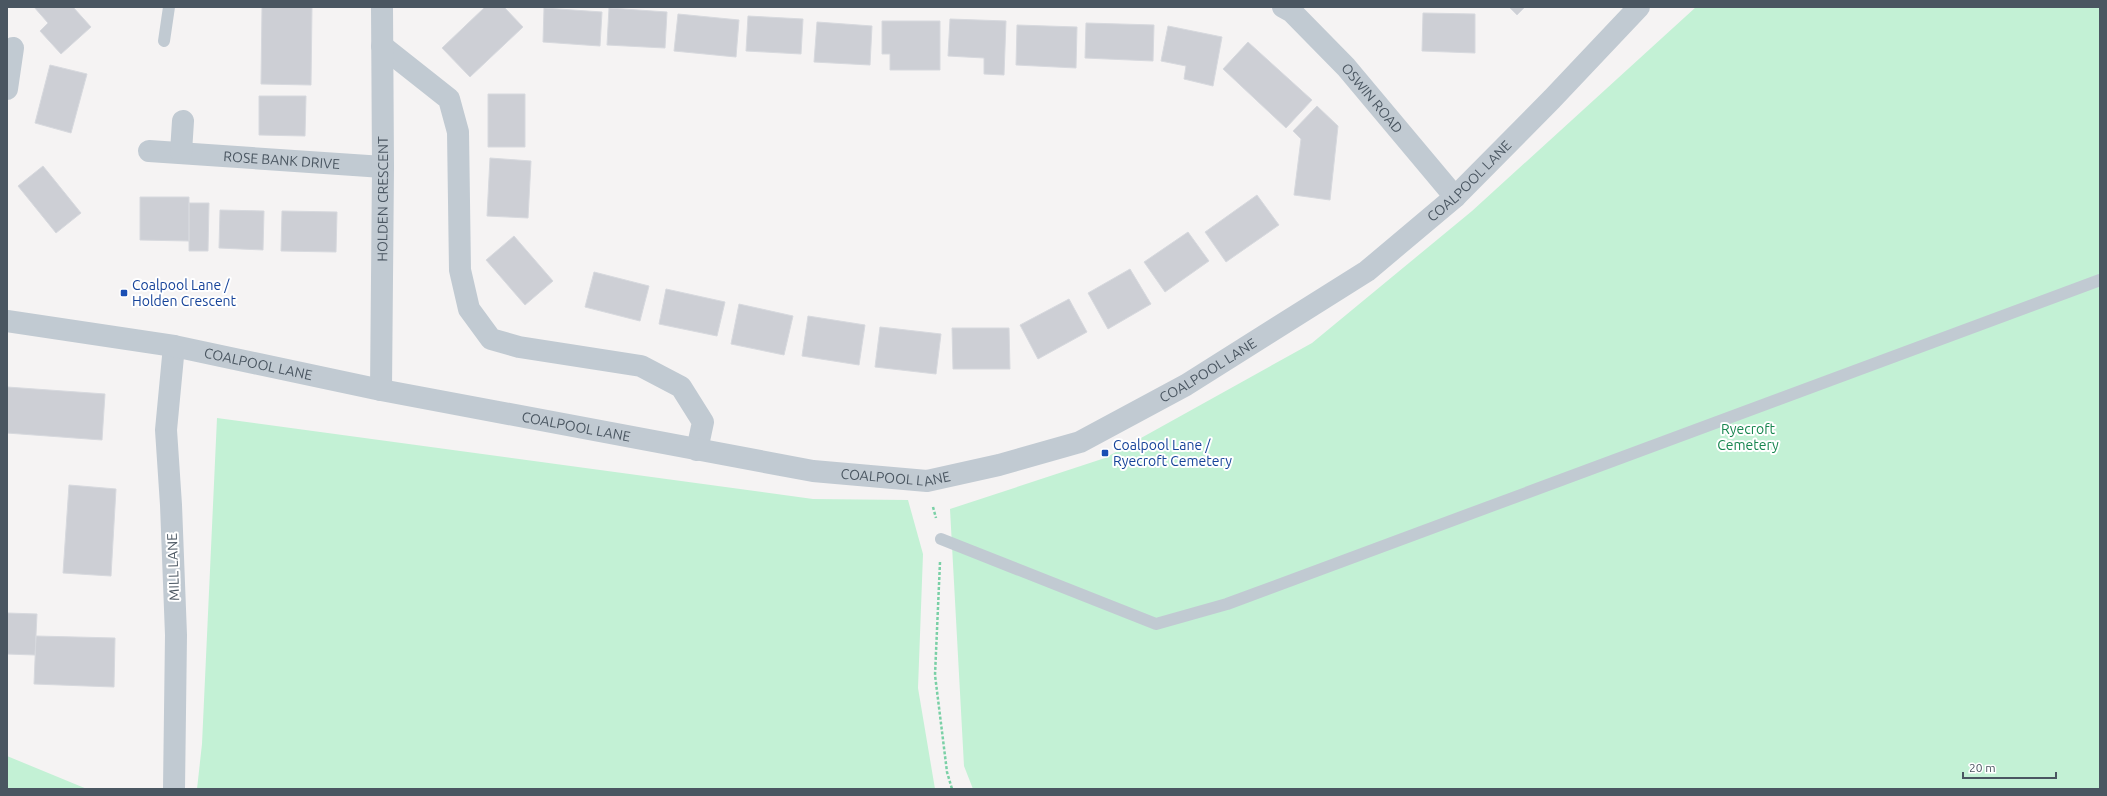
<svg xmlns="http://www.w3.org/2000/svg" width="2107" height="796" viewBox="0 0 2107 796" font-family="Ubuntu,sans-serif">
  <style>
    .green { fill: #c3f1d5 }
    .building { fill: #cdcfd5; stroke: #d7d9de }
    .lines { fill: none; stroke-linecap: round; stroke-linejoin: round }
    .path { stroke: #7ad0a6; stroke-width: 2.5; stroke-dasharray: 3 2; stroke-linecap: butt }
    .service { stroke: #c1cad2; stroke-width: 12 }
    .minor { stroke: #c1cad2; stroke-width: 22 }
    .tertiary { stroke: #c1cad2; stroke-width: 22 }
    .transit-dot { fill: #1a4fb4; stroke: #fff; stroke-width: 1.5 }
    .labels { text-anchor: middle; dominant-baseline: central; stroke-width: 4; stroke-linejoin: round; paint-order: stroke }
    .street-label { font-size: 14px; fill: #4a5661; stroke: #fff }
    .transit-label { font-size: 14px; fill: #164399; stroke: #fff; text-anchor: start }
    .park-label { font-size: 14px; fill: #17864f; stroke: #fff }
  </style>
  <rect width="100%" height="100%" fill="#f5f3f3"/>
  <path class="green" d="M1696,7H2100V789H973L964,766L950,509L1105,458L1312,343L1472,211Z
    M217,418L813,499L908,500L923,554L918,688L935,789H197L202,744Z
    M7,756L87,789H7Z"/>
  <path class="building" d="M34,7H73L91,27L61,54L40,31L48,23Z
    M262,7H312L311,85L261,84Z
    M485,7H504L523,27L470,77L442,48Z
    M1509,7H1525L1517,15Z
    M544,8L602,12L600,46L543,42Z
    M609,8L667,12L665,48L607,45Z
    M1423,13L1475,14V53L1422,51Z
    M678,14L739,20L736,57L674,51Z
    M748,16L803,19L801,54L746,51Z
    M950,19L1006,21L1004,75L984,74V58L948,56Z
    M882,21H940V70H890V54H882Z
    M817,22L872,26L870,65L814,62Z
    M1086,23L1154,25L1153,61L1085,58Z
    M1017,25L1077,27L1076,68L1016,65Z
    M1168,26L1222,37L1213,86L1184,79L1186,66L1161,61Z
    M1248,42L1312,100L1286,128L1223,69Z
    M50,65L87,74L71,133L35,123Z
    M488,94H525V147H488Z
    M259,96H306L305,136L259,135Z
    M1317,106L1338,126L1330,200L1294,195L1301,139L1293,131Z
    M490,158L531,161L528,218L487,216Z
    M43,166L81,213L56,233L18,186Z
    M1257,195L1279,225L1226,262L1205,232Z
    M140,197H189V241L140,240Z
    M189,203H209L208,251H189Z
    M220,210L264,211L263,250L219,248Z
    M282,211L337,212L336,252L281,251Z
    M1188,232L1209,261L1165,292L1144,262Z
    M514,236L553,281L525,305L486,260Z
    M1130,269L1151,304L1108,329L1088,293Z
    M594,272L649,286L640,321L585,307Z
    M666,289L725,302L717,336L659,324Z
    M1069,299L1087,332L1038,359L1020,325Z
    M739,304L793,316L784,355L731,344Z
    M808,316L865,325L859,365L802,356Z
    M880,327L941,334L936,374L875,367Z
    M952,328H1009L1010,369H953Z
    M7,387L105,394L102,440L7,433Z
    M69,485L116,489L111,576L63,573Z
    M7,613L37,614L35,655L7,654Z
    M36,636L115,638L114,687L34,684Z"/>
  <g class="lines">
    <path class="path" d="M933,507L936,518
      M940,562L935,675L947,772L952,789"/>
    <path class="service" d="M164,41L169,7
      M941,539L1156,624L1227,604L2100,280"/>
    <g class="minor">
      <path id="s1" d="M1283,7L1292,12L1346,67L1455,197"/>
      <path d="M382,46L449,99L458,132L460,270L469,309L491,339L519,347L641,366L681,387L703,422L697,450"/>
      <path d="M7,89L13,48"/>
      <path id="s2" d="M149,151L383,167"/>
      <path d="M181,152L183,121"/>
      <path id="s3" d="M381,390L383,167L382,7"/>
      <path d="M174,789L176,635L171,505L166,430L174,346"/>
    </g>
    <path class="tertiary" id="s4" d="M7,321L174,346L381,390L813,471L927,481L999,465L1080,442L1186,385L1367,271L1455,197L1552,99L1639,7"/>
  </g>
  <g class="transit-dot">
    <rect x="120" y="289" width="8" height="8" rx="2"/>
    <rect x="1101" y="449" width="8" height="8" rx="2"/>
  </g>
  <g class="labels">
    <g class="street-label">
      <text stroke="none"><textPath href="#s1" startOffset="128">OSWIN ROAD</textPath></text>
      <text stroke="none"><textPath href="#s2" startOffset="133">ROSE BANK DRIVE</textPath></text>
      <text stroke="none"><textPath href="#s4" startOffset="1563">COALPOOL LANE</textPath></text>
      <text stroke="none"><textPath href="#s3" startOffset="191">HOLDEN CRESCENT</textPath></text>
      <text stroke="none"><textPath href="#s4" startOffset="255">COALPOOL LANE</textPath></text>
      <text stroke="none"><textPath href="#s4" startOffset="1239">COALPOOL LANE</textPath></text>
      <text stroke="none"><textPath href="#s4" startOffset="579">COALPOOL LANE</textPath></text>
      <text stroke="none"><textPath href="#s4" startOffset="903">COALPOOL LANE</textPath></text>
      <text transform="translate(173 567) rotate(-92)">MILL LANE</text>
    </g>
    <g class="transit-label">
      <text x="132" y="285">Coalpool Lane /<tspan x="132" dy="16">Holden Crescent</tspan></text>
      <text x="1113" y="445">Coalpool Lane /<tspan x="1113" dy="16">Ryecroft Cemetery</tspan></text>
    </g>
    <g class="park-label">
      <text x="1748" y="429">Ryecroft<tspan x="1748" dy="16">Cemetery</tspan></text>
    </g>
  </g>
  <rect width="2107" height="796" fill="none" stroke="#4a5661" stroke-width="16"/>
  <path d="M1963 772v6h93v-6" fill="none" stroke="#4a5661" stroke-width="2"/>
  <text x="1969" y="772" font-size="12" fill="#4a5661" stroke="#ffffff" stroke-width="3" paint-order="stroke">20 m</text>
</svg>
